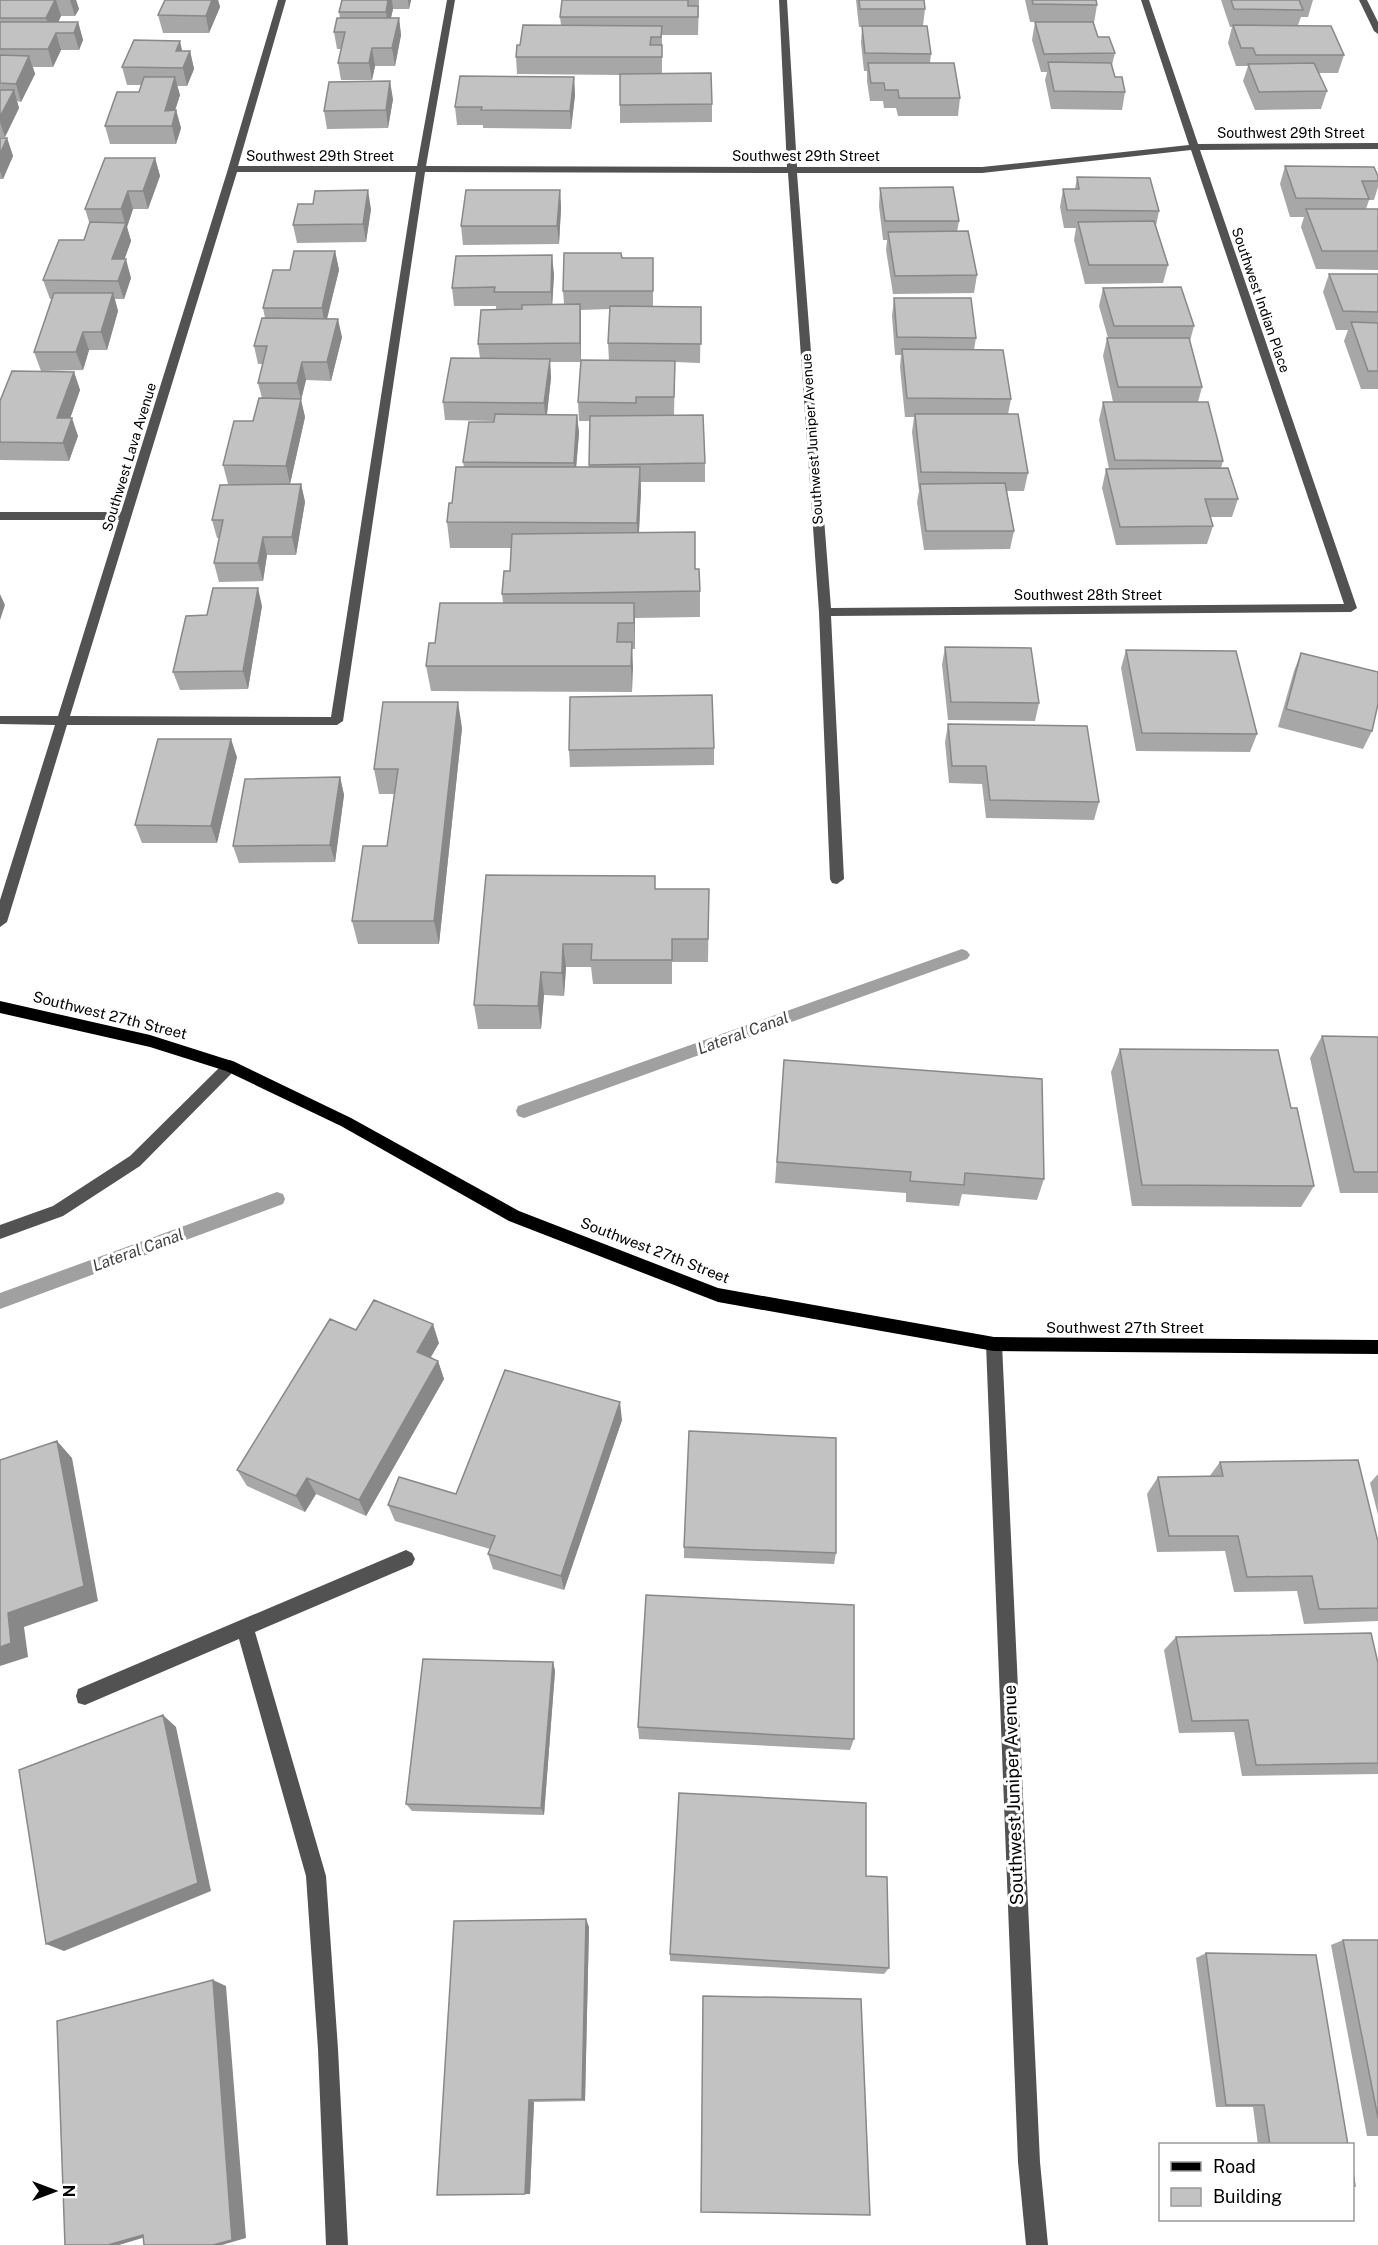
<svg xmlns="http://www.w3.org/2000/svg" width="1378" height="2245" viewBox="0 0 1378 2245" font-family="'Public Sans',sans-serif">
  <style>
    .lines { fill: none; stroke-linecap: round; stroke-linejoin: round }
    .stream { fill: #a0a0a0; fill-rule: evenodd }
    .minor { fill: #525252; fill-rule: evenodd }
    .major { fill: #000; fill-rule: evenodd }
    .wall { fill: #a7a7a7; fill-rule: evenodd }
    .shaded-wall { fill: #888 }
    .building { fill: #c2c2c2; stroke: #888; stroke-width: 1.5 }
    .labels { text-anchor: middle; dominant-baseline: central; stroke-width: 6; stroke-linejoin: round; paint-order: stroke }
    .far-street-label { font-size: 14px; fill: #000; stroke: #fff }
    .street-label { font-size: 15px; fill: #000; stroke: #fff }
    .water-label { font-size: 16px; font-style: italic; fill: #414141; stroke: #fff }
    .near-street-label { font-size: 18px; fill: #000; stroke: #fff }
  </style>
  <rect width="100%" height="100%" fill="#fff"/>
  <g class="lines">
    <path class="stream" d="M962,949L967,951L970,955L967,959L524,1118L518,1116L516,1111L518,1106Z
      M277,1192L283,1194L285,1199L283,1204L0,1309V1293Z"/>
    <path class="minor" d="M278,0H286L238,166H417L447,0H455L426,166L787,167L779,0H787L797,167H982L1189,145L1141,0H1149L1198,144L1378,143V149L1200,150L1357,608L1351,612L831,616L844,879L837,884L832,883L830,879L819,612L788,173L425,172L343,721L337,725H67L7,922L0,927V900L55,725L0,724V716H58L119,520H0V512H121L228,169ZM1191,150L1344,604L831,608L797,173H982ZM237,172H416L331,717L70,716Z
      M1359,0H1367L1378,22V34L1374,31Z
      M230,1060L235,1062L237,1066L235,1070L140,1166L63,1216L0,1239V1225L53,1206L130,1156L225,1062Z
      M994,1337L1000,1339L1002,1344L1040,2162L1048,2245H1026L1018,2162L986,1344L988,1339Z
      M406,1550L412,1553L415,1559L412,1565L255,1632L326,1876L338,2049L348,2245H326L318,2049L306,1876L239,1639L85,1705L78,1703L76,1696L78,1689Z"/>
    <path class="major" d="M0,1001L150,1035L235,1062L351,1118L519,1211L718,1288L994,1337L1378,1340V1354L994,1351L718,1302L509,1221L341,1126L226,1071L150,1047L0,1013Z"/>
  </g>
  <path class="wall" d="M0,0H76L79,9L75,16H61L58,22H78L83,40L79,50H61L53,67H33L35,74L21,102L17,101L19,108L5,137H0Z
    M165,0H218L220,7L209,33H163L158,15Z
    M342,0H411L409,9H393L391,18H399L401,35L395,66H375L372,80H341L338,63L341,49H337L334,32L340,18L339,12Z
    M562,0H699L698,35H662V74L712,104V122L620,123V75L517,74L516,57L520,45L561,25L560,17Z
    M856,0H924L925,9L923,26L931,54L930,63L960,98L958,116H898L896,108H884L883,101H870L867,81V71H864L861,43L862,27H859Z
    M1025,0H1096L1097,5L1094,23L1098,37L1115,53L1112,65L1115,77L1125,92L1122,110L1051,109L1045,80L1047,72H1041L1032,40L1035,22H1048H1030Z
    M1221,0H1313L1308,17H1301L1298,25L1344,55L1338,73H1319L1327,91L1321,109L1255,110L1243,81L1248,66H1236L1228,43L1232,27H1230Z
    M183,51H190L194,69L187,86H177L180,95L175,110H176L181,128L176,144H110L105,126L139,92L142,85H127L122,67Z
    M574,77L575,95L571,129L483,128V125H457L455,107Z
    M393,99L388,128L327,129L324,111Z
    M0,138H7L13,156L3,179H0Z
    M155,158L160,176L148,209H133L127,227L131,241L124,259L131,278L124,299H115L118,311L107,350H89L83,370L41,371L34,352L53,299H50L43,280L84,240L90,225L85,209Z
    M1285,166L1378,176V187L1374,200H1369L1366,209H1378V270L1316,269L1301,227L1304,217H1290L1280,184Z
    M1077,177L1159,211L1156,226L1168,265L1163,283L1085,284L1074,240L1076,228H1064L1060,207L1063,189H1075Z
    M880,188L959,221L957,232L977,275L974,293L893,294L886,250L887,240H883L879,206Z
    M560,190L561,208L559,244L463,245L461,226Z
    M313,204L371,209L366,242L297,243L293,225Z
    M335,251L339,270L327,318L342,337L331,381L306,380L301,400L305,417L290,484H301L305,502L296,555H267L263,581L219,582L214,563L219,538H217L212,520L290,484H228L223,465L253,421L262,398L258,383L263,364H258L254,346L265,318L263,308L290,270Z
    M622,258H653V307H701L700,363L675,362L674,416L705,463V482H641L639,533L695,569L700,591V617L635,618V649H632V692L431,691L426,666L435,643L503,603L502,594L510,571L511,548H450L447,522L464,467L463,462L494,421L445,420L443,402L480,358L478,344L496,309V306H454L452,288L554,274L552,304H564L563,291ZM610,309L608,343L609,361L581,360V310ZM550,362H581L578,402L579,421H590L589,467H576L579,433L577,415L547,414L551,378ZM637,415L673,416H637Z
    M1329,274H1378V389H1361L1344,341L1348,330H1336L1323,292Z
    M1103,288L1194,326L1190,341L1202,387L1198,402L1223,461L1221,468L1238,499L1232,517H1211L1213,526L1207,544L1116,545L1102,488L1106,469H1109L1099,420L1103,402H1113L1103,356L1107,338H1108L1099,306Z
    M894,298L976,338L974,350L1011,399L1008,414L1028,473L1024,491H1007L1014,531L1010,549L924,550L917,502L919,491L912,432L914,417H905L900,367L901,355H895L892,316Z
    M74,372L80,390L70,418L78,436L69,461L0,460V401Z
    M262,606L248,689L180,690L173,672L207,615Z
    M945,647L1039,703L1035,721L948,720L942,665Z
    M1126,650L1257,734L1250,752L1136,751L1121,668Z
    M1301,653L1372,731L1363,749L1278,727L1294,671Z
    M948,724L1099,802L1094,820L986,818L982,784L949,783L945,742Z
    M462,728L439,944H358L352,921L387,846L394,794H379L374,769Z
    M714,748V765L570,767L569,750Z
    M237,757L217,843H142L135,825Z
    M340,777L344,795L335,862L239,863L233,846Z
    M486,875L656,889H709L708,962H672V984H593L591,967H566L564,996L544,995L541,1029H478L474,1005Z
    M1322,1036L1378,1037V1193H1340L1310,1058Z
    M1120,1049L1291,1108L1314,1186L1301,1207L1132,1206L1111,1072Z
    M784,1060L1044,1179L1037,1200L962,1194L959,1206L906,1202V1193L775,1183Z
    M356,1330L439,1343L431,1357L438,1361L444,1379L366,1516L316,1494L305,1512L247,1486L237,1470Z
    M622,1420L564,1590L493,1569L488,1554L490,1549L395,1521L388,1505L456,1494Z
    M1220,1462L1378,1542V1621L1304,1624L1297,1591L1234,1592L1225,1551L1157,1552L1147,1494L1158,1477H1209Z
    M1378,1474V1515L1370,1483Z
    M684,1547L836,1553L834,1564L684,1558Z
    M1176,1637L1378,1663V1774L1242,1776L1234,1732L1179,1733L1164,1650Z
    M553,1662L555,1671L544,1815L412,1811L406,1804Z
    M638,1727L854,1739L850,1750L639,1739Z
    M866,1876L889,1968L884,1974L670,1961V1954Z
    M589,1927L585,2101L534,2102L530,2194L437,2195Z
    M1343,1940H1378V2136H1367L1331,1945Z
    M1206,1953L1348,2145H1258L1253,2107H1216L1196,1958Z"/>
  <path class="shaded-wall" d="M55,0H56L61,16L52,36L46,18Z
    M70,0H76L79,9L75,16Z
    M212,0H218L220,7L209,33L206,16Z
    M388,0H392L393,9L388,30L386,12Z
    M408,0H411L409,9Z
    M399,18L401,35L395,66L392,48Z
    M78,22L83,40L79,50L74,33Z
    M56,33L61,50L53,67L48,49Z
    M180,41L184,59L180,69L176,51Z
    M372,48L375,66L372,80L369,63Z
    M190,51L194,69L187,86L183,68Z
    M29,56L35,74L21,102L16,84Z
    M175,77L180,95L170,126L165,111Z
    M574,77L575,95L571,129L570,111Z
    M390,81L393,99L388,128L386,110Z
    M14,90L19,108L5,137L0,122V117Z
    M176,110L181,128L176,144L172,126Z
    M7,138L13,156L3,179L0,171V154Z
    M155,158L160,176L148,209L143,191Z
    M368,190L371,209L366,242L363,224Z
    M560,190L561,208L559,244L557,226Z
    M128,191L133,209L127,227L131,241L118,278L112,259L125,223L121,209Z
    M335,251L339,270L325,327L322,308Z
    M552,255L554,274L552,310L551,292Z
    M126,259L131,278L124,299L118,281Z
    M113,293L118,311L107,350L101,332Z
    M580,304L581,322V362L580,343Z
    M338,319L342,337L331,381L327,362Z
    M83,332L89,350L83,370L76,352Z
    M550,359L551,378L546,422L544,403Z
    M302,362L306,380L301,400L305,417L290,484L286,466L301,400L297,383Z
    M74,372L80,390L64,436L57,418Z
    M577,415L579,433L575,481L574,463Z
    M72,418L78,436L69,461L63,443Z
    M640,467L641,493L638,549L637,523Z
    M301,484L305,502L296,555L292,537Z
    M263,537L267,555L263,581L258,563Z
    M258,588L262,606L248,689L243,671Z
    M0,594L5,605L0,620Z
    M634,603L635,629V649L634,623Z
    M632,642L633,668L632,692L631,666Z
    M458,702L462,728L439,944L434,921Z
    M231,739L237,757L217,843L211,826Z
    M340,777L344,795L335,862L330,845Z
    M563,944L566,967L564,996L562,973Z
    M541,972L544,995L541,1029L538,1006Z
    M433,1324L439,1343L423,1370L417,1352Z
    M438,1361L444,1379L366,1516L359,1500Z
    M620,1402L622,1420L564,1590L561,1576Z
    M57,1441L72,1458L98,1601L24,1627L28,1657L0,1666V1647L8,1613Z
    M307,1478L316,1494L305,1512L296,1496Z
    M553,1662L555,1671L544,1815L541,1808Z
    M163,1715L176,1727L211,1891L64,1951L46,1944Z
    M586,1919L589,1927L585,2101L582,2099Z
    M213,1980L226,1986L246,2238L222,2245H213Z
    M529,2100L534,2102L530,2194H525Z
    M159,2233L119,2245H108L143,2235Z"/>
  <path class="building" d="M0,0H55L46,18H0Z
    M165,0H212L206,16L158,15Z
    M342,0H388L386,12H339Z
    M562,0H688V6H698V17H560Z
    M859,0H924L925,9H860Z
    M1032,0H1096L1097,5L1033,4Z
    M1231,0H1299L1303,10L1234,9Z
    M337,18H399L392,48H372L369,63H338L345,32H334Z
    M0,22H78L74,33H56L48,49H0Z
    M1035,22H1093L1098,37H1109L1115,53L1044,54Z
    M523,25L662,26L661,37H651L650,45H662V57H516L517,45H520Z
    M1233,25L1331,26L1344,55H1256L1253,48H1241Z
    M862,26H927L931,54L865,53Z
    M134,40L180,41L176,51H190L183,68L122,67Z
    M0,55L29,56L16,84L0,83Z
    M1048,62L1111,63L1115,77H1122L1125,92L1054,91Z
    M868,63H954L960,98H899L898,90H885L884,83H871Z
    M1314,63L1327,91L1259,92L1248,64Z
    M711,73L712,104L620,105V74Z
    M460,76L574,77L570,111L481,110L482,107H455Z
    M144,77H175L165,111L176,110L172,126H105L117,92H139Z
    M390,81L386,110L324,111L329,82Z
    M0,90H14L0,117Z
    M0,138H7L0,154Z
    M105,158H155L143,191H128L121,209H85Z
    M1285,166L1374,167L1378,176V181H1362L1369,199L1296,198Z
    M1077,177L1150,178L1159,211L1067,210L1063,189H1079Z
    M953,187L959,221H885L880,188Z
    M368,190L363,224L293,225L298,204H313L315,191Z
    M466,190H560L557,226H461Z
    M1306,209H1378V251H1322Z
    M1154,221L1168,265H1089L1078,222Z
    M90,222L126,223L112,259H126L118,281L43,280L59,240H84Z
    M968,231L977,275L895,276L888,232Z
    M294,251H335L322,308H263L273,270H290Z
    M564,253H621L622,258H653V291H563Z
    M552,255L551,292H494L495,287L452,288L456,256Z
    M1329,274H1378V312L1343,311Z
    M1181,287L1194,326H1114L1103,288Z
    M54,293H113L101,332H83L76,352H34Z
    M894,298H971L976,338L897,337Z
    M580,304V343L478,344L481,310L522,309V305Z
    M610,306L701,307V344L608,343Z
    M262,318L338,319L327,362H302L297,383H258L267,346H254Z
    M1351,322L1378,323V371H1368Z
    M1107,338H1189L1202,387H1118Z
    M902,349L1003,350L1011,399L907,398Z
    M451,358L550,359L544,403L443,402Z
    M581,360L675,361L674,397H636V403L578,402Z
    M12,371L74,372L57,418H72L63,443L0,442V401Z
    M259,398L301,399L286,466L223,465L234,421H253Z
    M1103,402H1208L1223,461L1115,460Z
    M495,414L577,415L574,463L463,462L469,422H494Z
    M915,414H1018L1028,473L921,472Z
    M703,415L705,463L589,465L590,416Z
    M456,467H640L637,523L447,522L449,503H452Z
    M1228,468L1238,499H1205L1213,526L1120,527L1106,469Z
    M1005,483L1014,531H926L920,484Z
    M301,484L292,537H263L258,563H214L223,520H212L220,485Z
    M695,532V569H699L700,591L502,594L504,571H510L512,534Z
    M213,588H258L243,671L173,672L186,616L207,615Z
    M440,603H634V623H618L617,642H632L631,666H426L429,643H435Z
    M945,647L1031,648L1039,703L951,702Z
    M1126,650L1236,651L1257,734L1142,733Z
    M1301,653L1378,672V704L1372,731L1286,709Z
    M712,695L714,748L569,750L570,697Z
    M383,702H458L434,921H352L363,846H387L398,769H374Z
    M948,724L1087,726L1099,802L990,800L986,766H952Z
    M158,739H231L211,826L135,825Z
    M340,777L330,845L233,846L245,779Z
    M486,875L655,876V889H709L708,939H672V960H591L592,944H563L562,973L541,972L538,1006L474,1005Z
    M1322,1036L1378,1037V1172H1354Z
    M1120,1049L1278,1050L1291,1108H1297L1314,1186L1142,1185Z
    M784,1060L1042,1079L1044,1179L965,1173L964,1185L910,1181L911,1172L777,1162Z
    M374,1300L433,1324L417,1352L438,1361L359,1500L307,1478L296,1496L237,1470L330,1319L356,1330Z
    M505,1370L620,1402L561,1576L488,1554L495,1536L388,1505L399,1477L456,1494Z
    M689,1431L836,1438V1553L684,1547Z
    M57,1441L84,1586L8,1613L11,1643L0,1647V1460Z
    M1358,1460L1378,1542V1608L1319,1609L1312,1576L1247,1577L1238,1536H1169L1158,1477L1223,1476L1220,1462Z
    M646,1595L854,1605V1739L638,1727Z
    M1371,1633L1378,1663V1763L1256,1765L1248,1720L1192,1721L1176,1637Z
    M423,1659L553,1662L541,1808L406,1804Z
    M163,1715L198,1883L46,1944L19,1770Z
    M679,1793L866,1803V1876L887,1877L889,1968L670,1954Z
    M586,1919L582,2099L529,2100L525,2194L437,2195L454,1921Z
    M1343,1940H1378V2118Z
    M1206,1953L1316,1955L1348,2145H1270L1264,2105H1226Z
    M213,1980L232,2240L213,2245H144L143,2235L108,2245H65L57,2021Z
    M703,1996L861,1999L870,2215L701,2212Z
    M1353,2171L1355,2186H1353Z"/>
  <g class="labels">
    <g class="far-street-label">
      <text x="1291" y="133">Southwest 29th Street</text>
      <text x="320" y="156">Southwest 29th Street</text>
      <text x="806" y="156">Southwest 29th Street</text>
      <text transform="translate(1261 300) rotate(71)">Southwest Indian Place</text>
      <text transform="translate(812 439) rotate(-94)">Southwest Juniper Avenue</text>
      <text transform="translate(129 457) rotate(-73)">Southwest Lava Avenue</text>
      <text x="1088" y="595">Southwest 28th Street</text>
    </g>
    <g class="street-label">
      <text transform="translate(110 1015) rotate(14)">Southwest 27th Street</text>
      <text transform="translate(655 1250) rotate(21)">Southwest 27th Street</text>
      <text x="1125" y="1327">Southwest 27th Street</text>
    </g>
    <g class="water-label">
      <text transform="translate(743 1033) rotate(-20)">Lateral Canal</text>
      <text transform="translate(138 1250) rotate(-20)">Lateral Canal</text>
    </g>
    <g class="near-street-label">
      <text transform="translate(1013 1795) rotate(-92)">Southwest Juniper Avenue</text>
    </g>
  </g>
  <rect x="1159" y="2143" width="195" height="78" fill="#ffffff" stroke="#999999" stroke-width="1.5"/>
  <rect x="1171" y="2162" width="30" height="9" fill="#000000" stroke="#999999" stroke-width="1.5"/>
  <text x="1213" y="2173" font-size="18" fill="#000000">Road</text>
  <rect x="1171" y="2188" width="30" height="18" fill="#c2c2c2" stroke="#999999" stroke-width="1.5"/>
  <text x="1213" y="2203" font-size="18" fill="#000000">Building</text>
  <g transform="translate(54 2191) rotate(90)" stroke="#ffffff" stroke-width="4.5" paint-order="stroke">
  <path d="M0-4.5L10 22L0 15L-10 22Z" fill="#000000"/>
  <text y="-9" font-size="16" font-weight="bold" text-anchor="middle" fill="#000000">N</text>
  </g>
</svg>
